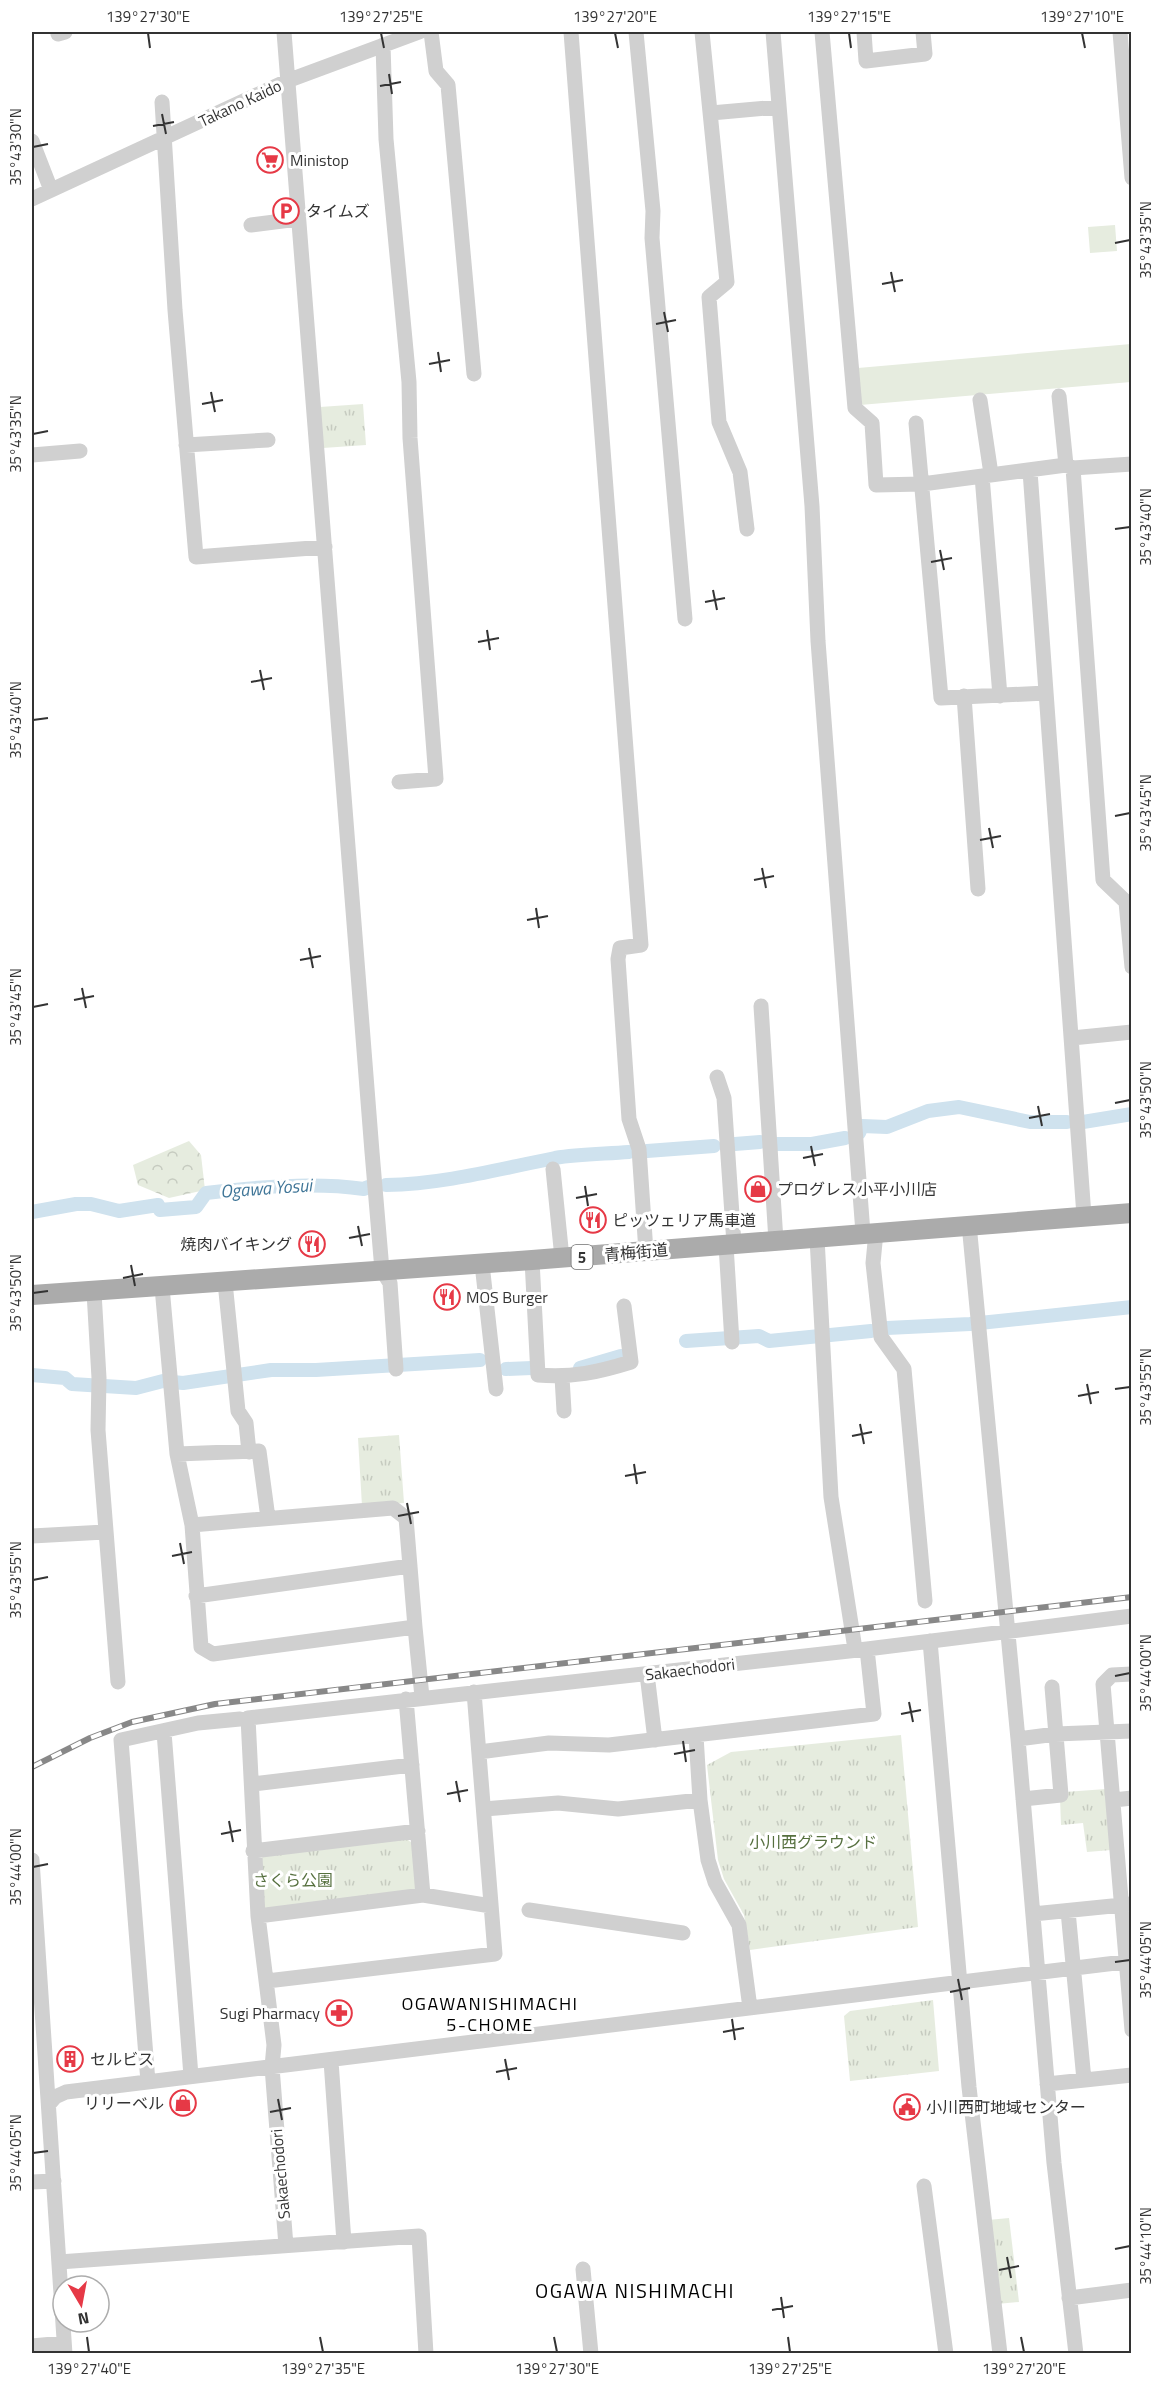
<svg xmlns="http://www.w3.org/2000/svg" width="1163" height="2385" viewBox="0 0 1163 2385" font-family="'Titillium Web','Noto Sans JP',sans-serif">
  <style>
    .green { fill: #e6ecdf }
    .forest { fill: url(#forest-crowns) }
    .park { fill: url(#park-tufts) }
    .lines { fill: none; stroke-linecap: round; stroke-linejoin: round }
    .canal { stroke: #cfe2ee; stroke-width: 14 }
    .minor { stroke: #d0d0d0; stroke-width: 15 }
    .major { stroke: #ababab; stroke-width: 20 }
    .rail-casing { stroke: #888; stroke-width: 6 }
    .rail { stroke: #fff; stroke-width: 4; stroke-dasharray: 11; stroke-linecap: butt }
    .ticks { fill: none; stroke: #333; stroke-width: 2 }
    .labels { text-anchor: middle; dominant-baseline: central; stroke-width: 6; stroke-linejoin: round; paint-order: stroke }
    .shield { fill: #fff; stroke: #707070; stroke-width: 1.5 }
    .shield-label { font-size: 15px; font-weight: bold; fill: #333 }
    .street-label { font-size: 16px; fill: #333; stroke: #fff }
    .poi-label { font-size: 16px; fill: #333; stroke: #fff; text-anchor: start }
    .park-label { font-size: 16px; fill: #56703f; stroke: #fff }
    .water-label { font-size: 18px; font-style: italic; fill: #3f7597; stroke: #fff }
    .neighbourhood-label { font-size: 18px; letter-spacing: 1.5px; fill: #000; stroke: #fff }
    .quarter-label { font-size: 20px; letter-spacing: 1.5px; fill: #000; stroke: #fff }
    .neatline { fill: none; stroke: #333; stroke-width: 2 }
    .ticks-label { font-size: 15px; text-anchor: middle; fill: #333 }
  </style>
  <defs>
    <pattern id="forest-crowns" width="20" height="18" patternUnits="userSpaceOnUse" patternTransform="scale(1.5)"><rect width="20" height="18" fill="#e6ecdf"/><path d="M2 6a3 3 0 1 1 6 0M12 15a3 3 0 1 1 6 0" fill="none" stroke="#c6cbc0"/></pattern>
    <pattern id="park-tufts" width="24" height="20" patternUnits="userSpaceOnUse" patternTransform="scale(1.5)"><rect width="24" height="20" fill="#e6ecdf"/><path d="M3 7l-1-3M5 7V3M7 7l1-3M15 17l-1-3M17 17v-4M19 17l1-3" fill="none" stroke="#c6cbc0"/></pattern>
  </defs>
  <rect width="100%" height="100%" fill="#fff"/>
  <path class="green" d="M1115,225L1117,251L1090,253L1088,227Z
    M1131,344V382L860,405L858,368Z"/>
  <path class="forest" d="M189,1141L201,1155L205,1190L169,1198L138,1185L133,1165Z"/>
  <path class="park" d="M363,404L366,445L323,448L320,407Z
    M399,1435L404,1503L362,1506L358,1438Z
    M901,1735L918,1927L750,1950L744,1915L724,1879L718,1860L707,1765L731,1752Z
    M1106,1789L1111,1850L1087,1852L1083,1823L1061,1825L1060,1798L1065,1792Z
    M407,1839L414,1845L416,1888L412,1892L268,1910L264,1907L259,1862L264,1855Z
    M933,2000L939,2071L850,2081L844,2016L850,2011Z
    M1009,2218L1019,2302L997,2304L988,2220Z"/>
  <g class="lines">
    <path class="canal" d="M1083,1122L1132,1114
      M859,1133L862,1126L887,1127L928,1111L959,1107L1030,1122H1067
      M735,1144L760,1142
      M777,1144H812L845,1138
      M647,1151L714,1146
      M386,1185C444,1184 499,1169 555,1158C579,1154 604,1154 629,1152
      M32,1212L76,1204H91L119,1211L158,1205L160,1210L196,1207L206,1193C256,1187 313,1182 364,1189L368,1187
      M887,1328L970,1324L1132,1307
      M686,1341L759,1336L769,1341L871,1331
      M580,1368L621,1356
      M506,1369L532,1368
      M32,1375L65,1378L72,1384L136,1388L163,1381L183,1383L271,1370H316L480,1360"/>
    <path class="minor" d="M284,32L372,1152L382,1270L390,1283L396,1369
      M431,32L436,71L448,85L474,374
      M571,32L641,945L620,948L618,959L629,1119L639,1149L646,1252
      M636,32L653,211L652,238L685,619
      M702,32L727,282L709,297L719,422L740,472L747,529
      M773,32L812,506L818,641L863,1233
      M822,32L855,408L872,423L876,485L922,484L1066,465L1073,468L1132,464
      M864,32L866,61L925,54L923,32
      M1120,32L1132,178
      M58,34L65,32
      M383,45L386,139L409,382L410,438L436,779L399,782
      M162,102L175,310L196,557L325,547
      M711,113L779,107
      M32,141L51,190
      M32,199L287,81L419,32
      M251,225L298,219
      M1059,396L1066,465
      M980,400L991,474
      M916,423L941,698L1046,693
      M186,445L268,440
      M32,455L80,451
      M1073,468L1103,880L1126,902L1132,967
      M1030,471L1084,1216
      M982,476L1000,696
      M964,696L978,889
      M761,1006L776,1241
      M1072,1038L1132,1032
      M717,1077L724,1098L734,1244
      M553,1169L562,1258
      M969,1224L1018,1739L1054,2163L1076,2354
      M876,1232L873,1263L881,1337L904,1369L925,1601
      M817,1238L831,1497L855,1649
      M726,1245L732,1342
      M532,1260L538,1375C572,1378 599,1372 631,1362L624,1306
      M482,1264L496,1389
      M225,1282L238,1411L246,1423L249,1452
      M162,1287L177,1454L192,1525L201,1647L213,1654L415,1627L406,1518L393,1508L192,1525
      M94,1292L99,1378L98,1430L118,1682
      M562,1377L564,1411
      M177,1454L259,1451L268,1518
      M32,1536L105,1532
      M196,1596L410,1566
      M415,1627L422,1697
      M930,1641L969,2087L1000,2354
      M647,1674L655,1740
      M1132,1674L1112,1675L1103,1684L1132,2030
      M406,1699L423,1895
      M164,1732L191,2076
      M696,1736L700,1800L708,1860L715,1882L739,1925L750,2008
      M1018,1739L1056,1734L1132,1731
      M479,1752L549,1743L609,1745L874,1714L867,1649
      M253,1784L412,1765
      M1023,1799L1061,1795L1052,1687
      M1114,1800L1132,1798
      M484,1809L558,1803L618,1809L700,1800
      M253,1851L418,1831
      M32,1860L65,2354
      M529,1910L683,1933
      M1068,1911L1084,2080
      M1033,1914L1132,1904
      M258,1916L423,1895L491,1906
      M267,1981L495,1954L474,1692
      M331,2061L344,2242
      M148,2082L121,1740L198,1723L240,1719
      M1047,2084L1132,2075
      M49,2104L55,2097L66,2092L1132,1961
      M32,2182L54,2181
      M924,2186L946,2354
      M286,2246L272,2067L274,2045L258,1916L248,1718L867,1649L1132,1616
      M59,2262L419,2236L426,2354
      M583,2269L591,2354
      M1069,2298L1132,2290
      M32,2346L64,2343"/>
    <path class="major" d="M32,1295L532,1260L1132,1213"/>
    <g class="rail-casing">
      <path id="rail" d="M32,1767L90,1738L132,1722L215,1704L1132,1597"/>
    </g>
    <use href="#rail" class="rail"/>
  </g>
  <path class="ticks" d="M148,33L150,48M381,33L384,48M615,33L618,48M849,33L851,48M1082,33L1085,48M389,74L392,94M380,86L401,82M162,114L166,134M153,126L174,122M33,147L48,144M1115,243L1130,240M891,272L895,292M882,284L903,280M664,312L668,332M656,324L676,320M438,352L441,372M429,364L450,360M211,392L215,412M202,404L223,400M33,434L48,431M1115,529L1130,527M940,550L944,570M931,562L952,558M713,590L717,610M705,602L725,598M487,630L490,650M478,642L499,638M260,670L264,690M251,682L272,678M33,720L48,718M1115,816L1130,813M989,828L993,848M980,840L1001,836M762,868L766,888M754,880L774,876M536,908L539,928M527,920L548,916M309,948L313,968M300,960L321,956M82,988L86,1008M74,1000L94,996M33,1007L48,1004M1115,1103L1130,1100M1038,1106L1042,1126M1029,1118L1050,1114M811,1146L815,1166M803,1158L823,1154M585,1186L588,1206M576,1198L597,1194M358,1226L362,1246M349,1238L370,1234M131,1265L135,1286M123,1278L143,1274M33,1293L48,1291M1087,1384L1091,1404M1115,1389L1130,1387M1078,1396L1099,1392M860,1424L864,1444M852,1436L872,1432M634,1464L637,1484M625,1476L646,1472M407,1503L411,1524M398,1516L419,1512M180,1543L184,1564M172,1556L192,1552M33,1580L48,1577M1115,1676L1130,1673M909,1702L913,1722M901,1714L921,1710M683,1741L686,1762M674,1754L695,1750M456,1781L460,1802M447,1794L468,1790M229,1821L233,1842M221,1834L241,1830M33,1867L48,1864M1115,1962L1130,1960M958,1979L962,2000M950,1992L970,1988M732,2019L735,2040M723,2032L744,2028M505,2059L509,2080M496,2072L517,2068M278,2099L282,2120M270,2112L291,2108M33,2153L48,2151M1115,2249L1130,2246M1007,2257L1011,2278M999,2270L1019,2266M781,2297L784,2318M772,2310L793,2306M87,2337L89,2352M320,2337L323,2352M554,2337L557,2352M788,2337L790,2352M1021,2337L1024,2352"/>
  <defs>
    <g id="supermarket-ring" transform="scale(1.35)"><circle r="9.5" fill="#fff" stroke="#e63946" stroke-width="1.5"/><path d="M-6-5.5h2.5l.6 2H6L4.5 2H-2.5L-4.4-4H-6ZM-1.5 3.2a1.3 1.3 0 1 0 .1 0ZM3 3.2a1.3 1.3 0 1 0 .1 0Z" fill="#e63946"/></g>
    <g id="parking-ring" transform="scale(1.35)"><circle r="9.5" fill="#fff" stroke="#e63946" stroke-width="1.5"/><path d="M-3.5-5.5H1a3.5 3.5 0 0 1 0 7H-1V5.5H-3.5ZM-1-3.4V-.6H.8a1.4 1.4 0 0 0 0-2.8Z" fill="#e63946"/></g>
    <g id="shop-ring" transform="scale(1.35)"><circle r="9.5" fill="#fff" stroke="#e63946" stroke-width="1.5"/><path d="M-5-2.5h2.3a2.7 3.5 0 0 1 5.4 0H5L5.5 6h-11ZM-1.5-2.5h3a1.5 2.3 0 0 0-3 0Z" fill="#e63946"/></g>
    <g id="restaurant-ring" transform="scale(1.35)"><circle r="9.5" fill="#fff" stroke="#e63946" stroke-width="1.5"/><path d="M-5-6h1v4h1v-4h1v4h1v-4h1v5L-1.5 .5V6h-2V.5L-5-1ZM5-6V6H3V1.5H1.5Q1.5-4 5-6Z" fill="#e63946"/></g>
    <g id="pharmacy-ring" transform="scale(1.35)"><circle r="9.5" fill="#fff" stroke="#e63946" stroke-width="1.5"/><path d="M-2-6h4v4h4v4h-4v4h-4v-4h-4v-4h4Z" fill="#e63946"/></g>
    <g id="building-ring" transform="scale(1.35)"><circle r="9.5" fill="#fff" stroke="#e63946" stroke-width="1.5"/><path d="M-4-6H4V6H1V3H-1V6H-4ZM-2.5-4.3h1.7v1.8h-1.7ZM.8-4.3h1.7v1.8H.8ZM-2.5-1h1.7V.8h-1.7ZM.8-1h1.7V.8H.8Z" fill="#e63946"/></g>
    <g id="civic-ring" transform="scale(1.35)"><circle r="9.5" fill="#fff" stroke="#e63946" stroke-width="1.5"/><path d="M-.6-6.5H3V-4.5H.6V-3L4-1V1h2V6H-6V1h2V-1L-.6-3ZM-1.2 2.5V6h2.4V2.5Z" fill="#e63946"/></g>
  </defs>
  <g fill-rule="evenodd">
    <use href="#supermarket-ring" x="270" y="160"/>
    <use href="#parking-ring" x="286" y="211"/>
    <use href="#shop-ring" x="758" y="1189"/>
    <use href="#restaurant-ring" x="593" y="1220"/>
    <use href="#restaurant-ring" x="312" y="1244"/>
    <use href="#restaurant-ring" x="447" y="1297"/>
    <use href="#pharmacy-ring" x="339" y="2013"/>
    <use href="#building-ring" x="70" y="2059"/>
    <use href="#shop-ring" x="183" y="2103"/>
    <use href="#civic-ring" x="907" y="2107"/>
  </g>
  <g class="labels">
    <rect class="shield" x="571.5" y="1245" width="21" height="24" rx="4.5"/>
    <g class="shield-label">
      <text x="582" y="1257">5</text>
    </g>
    <g class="street-label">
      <text transform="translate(240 103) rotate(-25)">Takano Kaido</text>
      <text transform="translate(636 1252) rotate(-5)">青梅街道</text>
      <text transform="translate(690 1669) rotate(-7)">Sakaechodori</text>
      <text transform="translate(280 2174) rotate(-95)">Sakaechodori</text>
    </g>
    <g class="poi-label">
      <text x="290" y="160">Ministop</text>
      <text x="306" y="211">タイムズ</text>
      <text x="777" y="1189">プログレス小平小川店</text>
      <text x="612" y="1220">ピッツェリア馬車道</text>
      <text x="292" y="1244" text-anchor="end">焼肉バイキング</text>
      <text x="466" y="1297">MOS Burger</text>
      <text x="320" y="2013" text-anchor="end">Sugi Pharmacy</text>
      <text x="90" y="2059">セルビス</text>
      <text x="164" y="2103" text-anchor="end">リリーベル</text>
      <text x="926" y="2107">小川西町地域センター</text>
    </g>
    <g class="park-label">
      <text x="813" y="1842">小川西グラウンド</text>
      <text x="293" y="1880">さくら公園</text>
    </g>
    <g class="water-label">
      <text transform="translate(266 1188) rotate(-4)">Ogawa Yosui</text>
    </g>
    <g class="neighbourhood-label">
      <text x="490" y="2003">OGAWANISHIMACHI<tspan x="490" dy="21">5-CHOME</tspan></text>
    </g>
    <g class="quarter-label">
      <text x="635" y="2290">OGAWA NISHIMACHI</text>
    </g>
  </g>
  <rect width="1163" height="2385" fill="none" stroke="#ffffff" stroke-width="66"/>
  <g transform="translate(81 2304) rotate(170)"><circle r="28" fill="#ffffff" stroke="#adadad" stroke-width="1.5"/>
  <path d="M0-4.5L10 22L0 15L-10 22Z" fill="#e63946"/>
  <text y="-9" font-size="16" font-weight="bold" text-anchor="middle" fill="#333333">N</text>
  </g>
  <rect x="33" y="33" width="1097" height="2319" class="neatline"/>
  <g class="ticks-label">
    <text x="148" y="22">139°27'30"E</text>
    <text x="381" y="22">139°27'25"E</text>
    <text x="615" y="22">139°27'20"E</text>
    <text x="849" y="22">139°27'15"E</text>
    <text x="1082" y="22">139°27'10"E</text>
    <text transform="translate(16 147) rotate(-90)" y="5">35°43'30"N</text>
    <text transform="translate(1146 240) rotate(-90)" y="5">35°43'35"N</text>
    <text transform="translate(16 434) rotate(-90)" y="5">35°43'35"N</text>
    <text transform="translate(1146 527) rotate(-90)" y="5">35°43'40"N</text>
    <text transform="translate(16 720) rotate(-90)" y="5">35°43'40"N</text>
    <text transform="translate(1146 813) rotate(-90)" y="5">35°43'45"N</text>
    <text transform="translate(16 1007) rotate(-90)" y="5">35°43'45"N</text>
    <text transform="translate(1146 1100) rotate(-90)" y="5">35°43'50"N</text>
    <text transform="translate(16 1293) rotate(-90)" y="5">35°43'50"N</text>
    <text transform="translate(1146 1387) rotate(-90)" y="5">35°43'55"N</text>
    <text transform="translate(16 1580) rotate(-90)" y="5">35°43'55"N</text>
    <text transform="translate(1146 1673) rotate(-90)" y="5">35°44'00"N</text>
    <text transform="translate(16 1867) rotate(-90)" y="5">35°44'00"N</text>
    <text transform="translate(1146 1960) rotate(-90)" y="5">35°44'05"N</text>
    <text transform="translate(16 2153) rotate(-90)" y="5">35°44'05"N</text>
    <text transform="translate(1146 2246) rotate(-90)" y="5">35°44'10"N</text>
    <text x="89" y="2374">139°27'40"E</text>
    <text x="323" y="2374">139°27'35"E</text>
    <text x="557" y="2374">139°27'30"E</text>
    <text x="790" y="2374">139°27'25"E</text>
    <text x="1024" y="2374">139°27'20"E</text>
  </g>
</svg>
